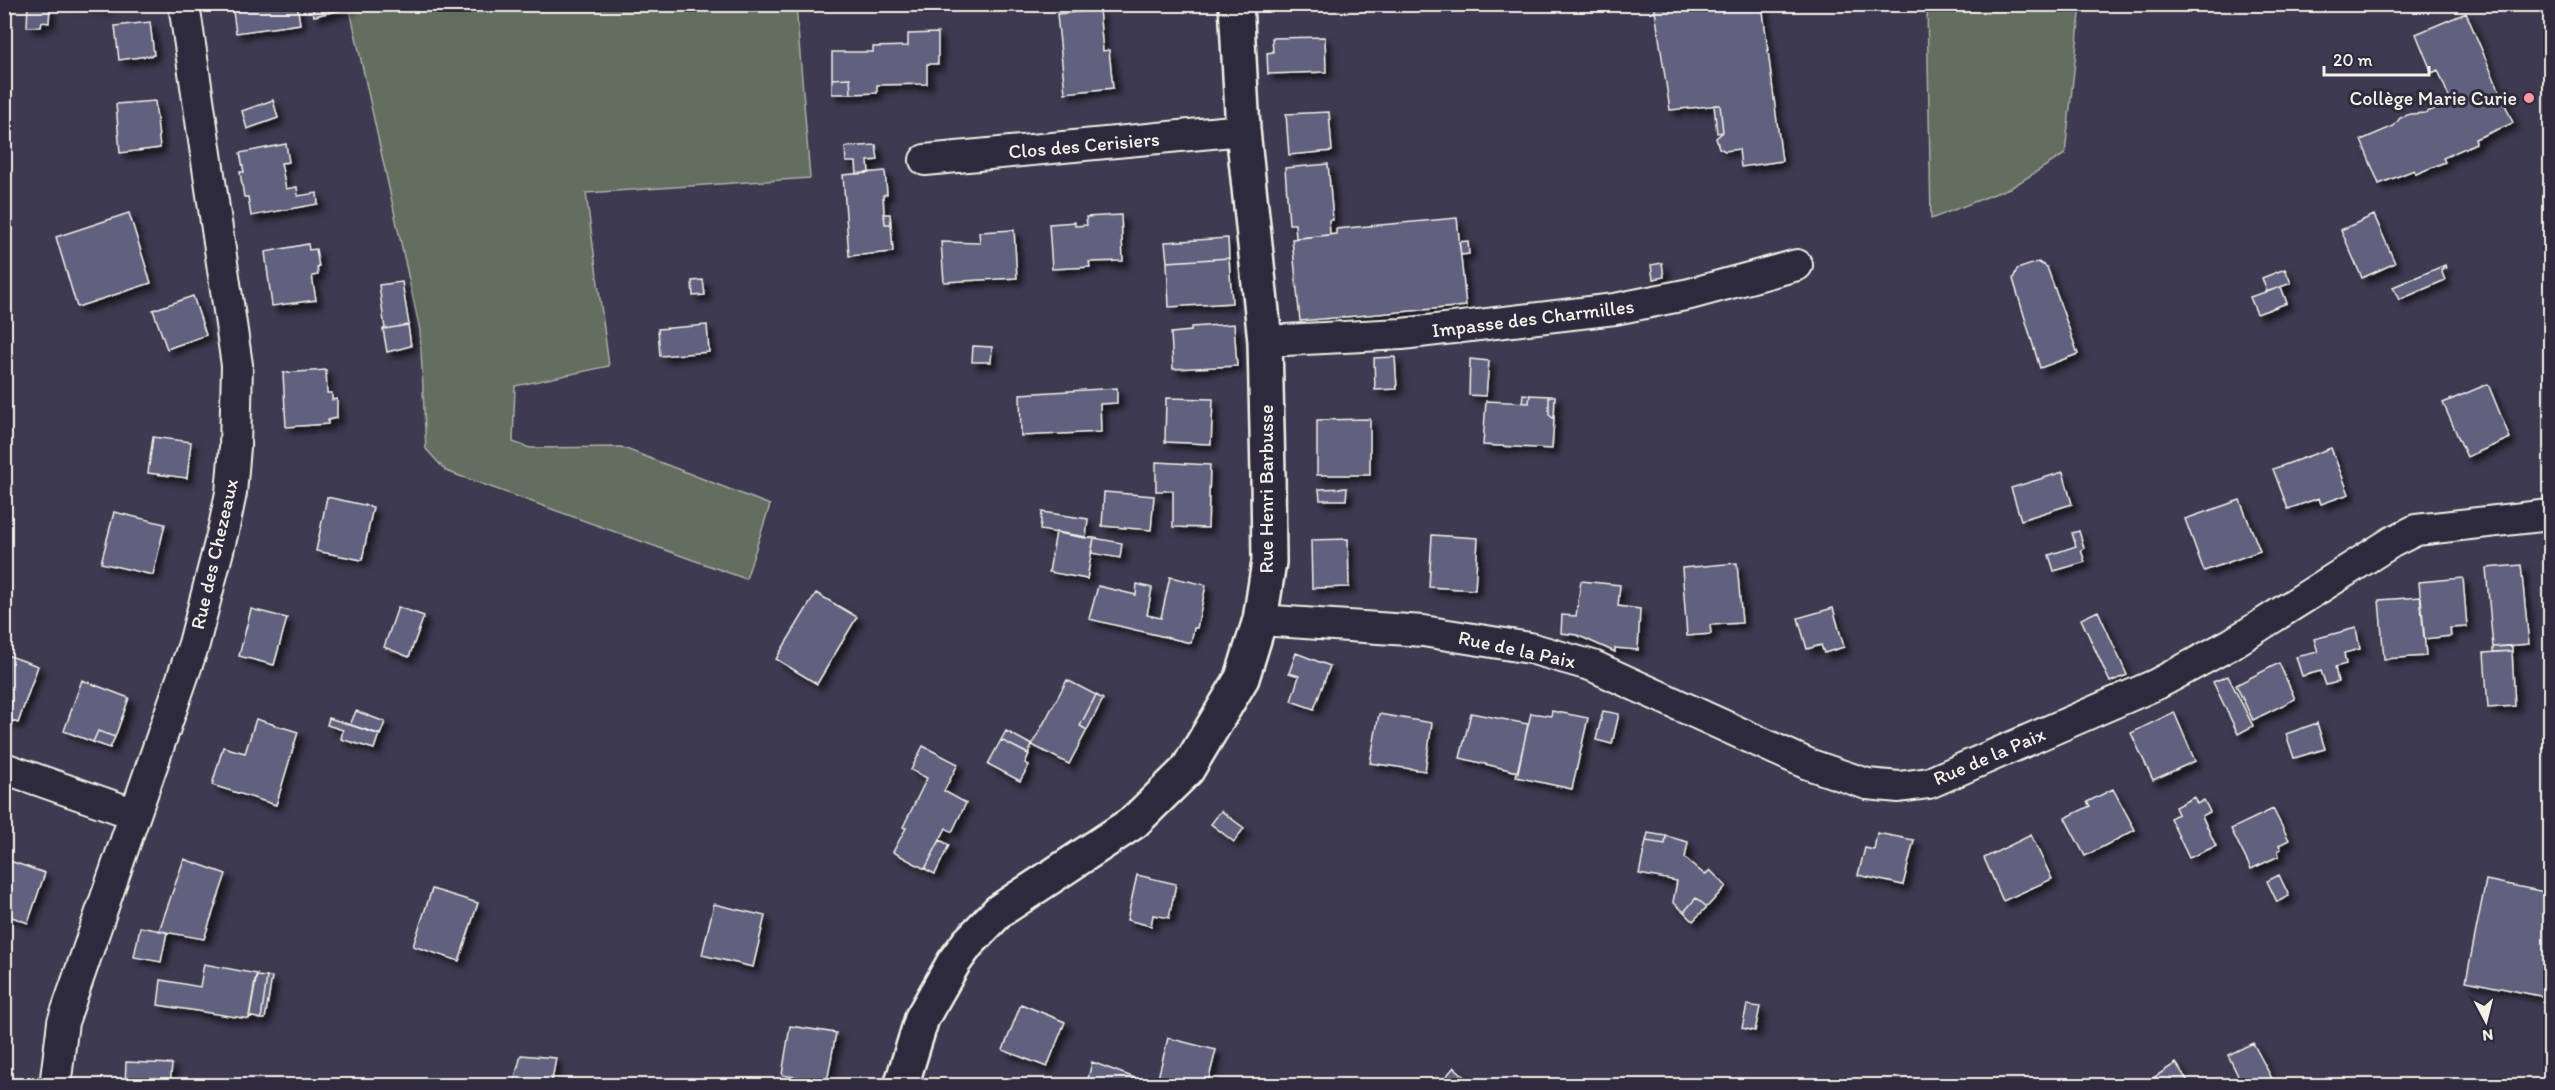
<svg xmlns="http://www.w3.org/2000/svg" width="2555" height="1090" viewBox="0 0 2555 1090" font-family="Itim,sans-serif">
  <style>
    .green { fill: #636d61; stroke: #acafa4; stroke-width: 1.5 }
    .building { fill: #60617f; stroke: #f4f1e8; stroke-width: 1.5; filter: url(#shadow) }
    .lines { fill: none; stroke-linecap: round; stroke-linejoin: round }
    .minor-casing { stroke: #f4f1e8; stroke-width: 34 }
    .tertiary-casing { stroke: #f4f1e8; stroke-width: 38 }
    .minor { stroke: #2f2a3d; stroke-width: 30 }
    .tertiary { stroke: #2f2a3d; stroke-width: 33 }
    .poi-dot { fill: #ff9aa2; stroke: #2f2a3d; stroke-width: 2 }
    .labels { text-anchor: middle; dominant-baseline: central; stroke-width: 6; stroke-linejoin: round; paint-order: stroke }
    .poi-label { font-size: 20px; fill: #f4f1e8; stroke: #2f2a3d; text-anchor: end }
    .street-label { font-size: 20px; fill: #f4f1e8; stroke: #2f2a3d }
  </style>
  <defs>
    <filter id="shadow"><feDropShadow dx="5.5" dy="5.5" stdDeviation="3" flood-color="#0009"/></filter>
  </defs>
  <rect width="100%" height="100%" fill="#3e3a51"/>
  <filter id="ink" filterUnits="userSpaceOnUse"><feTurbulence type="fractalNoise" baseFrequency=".0167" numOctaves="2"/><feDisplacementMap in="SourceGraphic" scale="12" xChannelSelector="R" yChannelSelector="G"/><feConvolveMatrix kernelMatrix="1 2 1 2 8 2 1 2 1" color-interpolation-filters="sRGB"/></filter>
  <g filter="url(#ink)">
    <path class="green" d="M349,5H796L810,178L586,193L609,366L515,386L513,442L530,448L621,447L770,505L746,579L446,471L426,449L420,330Z
      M1927,5H2081L2065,154L2012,187L1931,219Z"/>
    <path class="building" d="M28,4L50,6L49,23L42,22L41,27H27Z
      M108,4V8L68,4Z
      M232,4H297L300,24L236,33Z
      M312,4H349L350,8L314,16Z
      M1654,4H1762L1782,161L1741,167L1739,149L1725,151L1719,148L1716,138L1723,132L1720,105L1670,110Z
      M1099,10L1103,51L1109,50L1113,88L1065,93L1057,14Z
      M2466,13L2513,123L2475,139L2476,143L2443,158L2445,162L2416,174L2414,170L2379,184L2361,140L2394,126L2400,118L2410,114L2425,113L2451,102L2438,70L2432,73L2416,34Z
      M150,22L154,55L119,60L115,26Z
      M938,33V64H927V84L877,85V93L851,94L850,78L832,79V52H873V47L908,46V34Z
      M1325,37L1326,72L1268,74L1267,53L1273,52L1272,38Z
      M850,78L851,94H832V79Z
      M273,100L278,118L247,129L242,111Z
      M155,101L160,148L120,153L116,104Z
      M1714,105H1720L1723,132L1717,133Z
      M1329,112L1332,151L1289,155L1286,114Z
      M286,144L289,162L281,163L286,189L297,187L298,196L317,193L318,204L251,216L248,197H244L240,172H244L240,153Z
      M876,145L878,160L868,161L869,173L857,174L856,162H846L845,147Z
      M1328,164L1333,220H1329L1330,235L1296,238L1295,224H1289L1285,168Z
      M885,171L887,194L883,195L884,214L885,224H891L893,252L849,256L843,175Z
      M129,213L151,283L77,307L56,237Z
      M884,214H890L891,224H885Z
      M1121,215L1123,261L1089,262L1090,267L1052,269L1049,224L1075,222V226L1087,225L1086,217Z
      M2374,215L2395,263L2362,278L2341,230Z
      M1457,218L1466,306L1300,321L1292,239L1336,234V229Z
      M1014,230L1017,278L944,282L941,242L980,243L979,232Z
      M1228,238L1229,258L1167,262L1165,242Z
      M1468,241L1469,254L1461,255L1459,242Z
      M308,244L309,250L316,249L319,267H317L318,275L312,276L316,300L272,306L265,252Z
      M1229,258L1232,303L1169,307L1167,262Z
      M2038,262L2047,267L2078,354L2040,368L2013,279L2017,269Z
      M1662,263L1664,277L1653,279L1651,265Z
      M2445,265L2446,268L2441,270L2445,280L2399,300L2393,287Z
      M2285,269L2291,283L2267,292L2262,278Z
      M703,280L705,295L693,296L692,281Z
      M402,282L409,325L385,329L379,285Z
      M2281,287L2287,303L2257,314L2250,297Z
      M193,296L206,335L167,349L153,310Z
      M1234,324L1237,366L1173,369L1171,333L1191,331V327Z
      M408,325L411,346L387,352L383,329Z
      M707,325L709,352L660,356L658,329Z
      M973,346L992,347L991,362H972Z
      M1395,357L1397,389L1375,390L1374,358Z
      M1470,359L1489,361L1486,396L1469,395Z
      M326,370L327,393H332V400L337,399V418L328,420V424L286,427L283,373Z
      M2488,384L2510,438L2467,457L2443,403Z
      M1117,388V403L1100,404L1101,432L1021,436L1020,394Z
      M1523,394L1530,395L1529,403H1522Z
      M1530,395L1549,396V415L1554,419L1552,449L1483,445L1486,401L1529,403Z
      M1549,396H1555L1554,419L1549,415Z
      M1166,398L1213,399L1211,444L1165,442Z
      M1370,419V475H1317V420Z
      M153,437L191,442L187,478L148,473Z
      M2331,448L2349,494L2321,504L2319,498L2288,509L2273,469Z
      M1156,462L1210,465L1208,528L1173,527V491H1156Z
      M2063,472L2072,504L2021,520L2011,488Z
      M1347,488L1346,500H1320L1319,489Z
      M1104,492L1154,496L1151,530L1102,526Z
      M327,497L373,507L362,560L316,551Z
      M2240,500L2260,551L2204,571L2185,519Z
      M114,512L165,524L153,575L101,563Z
      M1042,512L1088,519L1086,538L1040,530Z
      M2079,531L2084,548L2081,550L2085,562L2054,571L2049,555L2076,546L2072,533Z
      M1056,532L1094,538L1087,579L1049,572Z
      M1432,535L1478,538L1475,590L1429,587Z
      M1094,538L1122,543L1120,558L1091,553Z
      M1348,539L1349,587L1312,588L1311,540Z
      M1737,563L1742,623L1710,625L1711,634L1687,636L1682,568Z
      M2521,565L2529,644L2493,647L2486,568Z
      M1170,577L1206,585L1197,628H1194L1191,643L1089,619L1098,586L1136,595L1137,584L1152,588L1147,615L1161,618Z
      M2463,578L2467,627L2450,628L2451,636L2424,639L2419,582Z
      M1581,581L1620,585L1618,606L1640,609L1638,650L1615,648V652L1577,635L1561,633L1562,615L1576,616Z
      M816,593L857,617L817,684L776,659Z
      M2421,597L2426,656L2384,659L2379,600Z
      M398,607L424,616L409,657L384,647Z
      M1833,608L1844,647L1824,653L1821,645L1807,649L1798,618Z
      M251,609L287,618L274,665L239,656Z
      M2098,611L2127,675L2110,682L2081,619Z
      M2356,628L2360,649L2344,653L2346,664L2335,667L2338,682L2326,685L2321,671L2302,676L2296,657L2318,652L2314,639Z
      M2512,646V651L2493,652V647Z
      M2512,651L2515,706L2488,708L2484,653Z
      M1296,653L1330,666L1314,709L1291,701L1299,676L1289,673Z
      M4,654L38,666L18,723L4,718Z
      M2279,663L2295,699L2253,720L2236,685Z
      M2228,676L2253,726L2238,734L2213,682Z
      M82,680L129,698L115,737L98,731L93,742L64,731Z
      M1067,680L1096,695L1080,726L1087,730L1069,764L1032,745Z
      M1096,695L1103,699L1087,730L1080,726Z
      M356,711L385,722L380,735L350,725Z
      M1552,711L1588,718L1572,789L1516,777L1531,713L1551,716Z
      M1603,711L1619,714L1612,744L1596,740Z
      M2174,712L2195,761L2153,780L2131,733Z
      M1471,713L1528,724L1518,772L1460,758Z
      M1379,714L1432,723L1425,771L1370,763Z
      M329,718L379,734L374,749L341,739L343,730L327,725Z
      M256,719L298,732L276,805L212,785L223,747L245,753Z
      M2317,723L2325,749L2294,758L2286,734Z
      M98,731L115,737L110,748L93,742Z
      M1006,731L1032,745L1028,754L1001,740Z
      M1001,740L1029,754L1025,763L1029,765L1020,781L988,764Z
      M923,746L958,764L944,791L966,803L952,832L946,828L925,869L893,852L906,828L903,827L927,778L911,770Z
      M2113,789L2135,830L2085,856L2065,818L2090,806L2087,802Z
      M2194,797L2197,804L2204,800L2210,812L2202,816L2216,846L2189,858L2170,818L2178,814L2175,807Z
      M2273,809L2289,840L2279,845L2281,849L2278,851L2279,856L2251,869L2231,829Z
      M1221,811L1244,828L1234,842L1211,824Z
      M1648,833L1666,836L1665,844L1646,841Z
      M1877,833L1914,840L1903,885L1858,875L1865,848L1874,850Z
      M2031,835L2052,879L2003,901L1984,858Z
      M1666,836L1688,842L1685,858L1705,875L1710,870L1726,886L1707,907L1696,898L1684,912L1673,902L1677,881L1639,874L1646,841L1665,844Z
      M940,840L949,845L935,874L925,869Z
      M4,859L45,873L28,923L4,914Z
      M184,859L226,874L204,939L159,931Z
      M1137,875L1176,884L1169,918L1153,915L1151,926L1127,920Z
      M2279,875L2289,896L2277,902L2267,881Z
      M2486,880L2550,893V998L2466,981Z
      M432,889L478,903L459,961L413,946Z
      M1696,898L1707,907L1693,921L1684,912Z
      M714,904L765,916L753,967L702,955Z
      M140,927L167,932L161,962L134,957Z
      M204,964L257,974L249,1019L158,1005L161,980L200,987Z
      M256,976L267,977L261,1019L249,1016Z
      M267,977H272L265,1019H261Z
      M1021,1004L1065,1022L1047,1067L1003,1050Z
      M1747,1005L1760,1007L1755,1031L1742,1028Z
      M790,1026L836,1033L827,1082L782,1075Z
      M1168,1038L1216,1050L1207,1086H1156Z
      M2253,1043L2276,1086H2243L2228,1055Z
      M521,1055L556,1058L551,1086L514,1082Z
      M126,1062L172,1064L170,1086H125Z
      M1092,1062L1135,1078L1134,1086H1093L1087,1083Z
      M2176,1063L2191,1086H2158L2153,1078Z
      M1454,1067L1475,1086H1438Z"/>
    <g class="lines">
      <g class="minor-casing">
        <path id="minor" d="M925,160L1243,130
          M1265,341L1402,334L1615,309L1690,294L1797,265
          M1260,620L1423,631L1530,648L1593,666L1808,764L1867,784L1899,787L1929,783L2157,684L2231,644L2392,542L2416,530L2550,515
          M4,768L135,814
          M55,1086L63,1022L194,644L224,527L231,493L235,447L237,365L184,4"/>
      </g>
      <g class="tertiary-casing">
        <path id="tertiary" d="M901,1086L922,1018L954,962L968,943L999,911L1134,822L1187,770L1242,678L1260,620L1269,562L1268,474L1265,341L1243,130L1236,4"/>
      </g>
      <use href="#minor" class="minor"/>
      <use href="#tertiary" class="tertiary"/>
    </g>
  </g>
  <circle class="poi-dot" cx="2529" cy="98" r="6"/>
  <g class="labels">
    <g class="poi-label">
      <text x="2517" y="98">Collège Marie Curie</text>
    </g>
    <g class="street-label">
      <text transform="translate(1084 145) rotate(-5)">Clos des Cerisiers</text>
      <text transform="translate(1533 318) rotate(-7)">Impasse des Charmilles</text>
      <text transform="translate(1266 489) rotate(-90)">Rue Henri Barbusse</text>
      <text transform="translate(214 554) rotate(-77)">Rue des Chezeaux</text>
      <text transform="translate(1517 649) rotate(12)">Rue de la Paix</text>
      <text transform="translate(1989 756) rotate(-23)">Rue de la Paix</text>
    </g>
  </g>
  <rect width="2555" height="1090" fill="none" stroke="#2f2a3d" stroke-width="24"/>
  <rect x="12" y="12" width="2531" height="1066" fill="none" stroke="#f4f1e8" stroke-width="2" filter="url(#ink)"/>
  <g transform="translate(2486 1021) rotate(173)" stroke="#2f2a3d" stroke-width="4.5" paint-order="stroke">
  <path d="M0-4.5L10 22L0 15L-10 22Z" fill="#f4f1e8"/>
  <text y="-9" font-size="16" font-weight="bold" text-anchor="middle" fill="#f4f1e8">N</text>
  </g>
  <path d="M2324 66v9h105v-9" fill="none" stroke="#f4f1e8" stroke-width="3"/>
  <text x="2333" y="66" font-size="18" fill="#f4f1e8" stroke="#2f2a3d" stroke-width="4.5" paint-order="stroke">20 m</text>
</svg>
